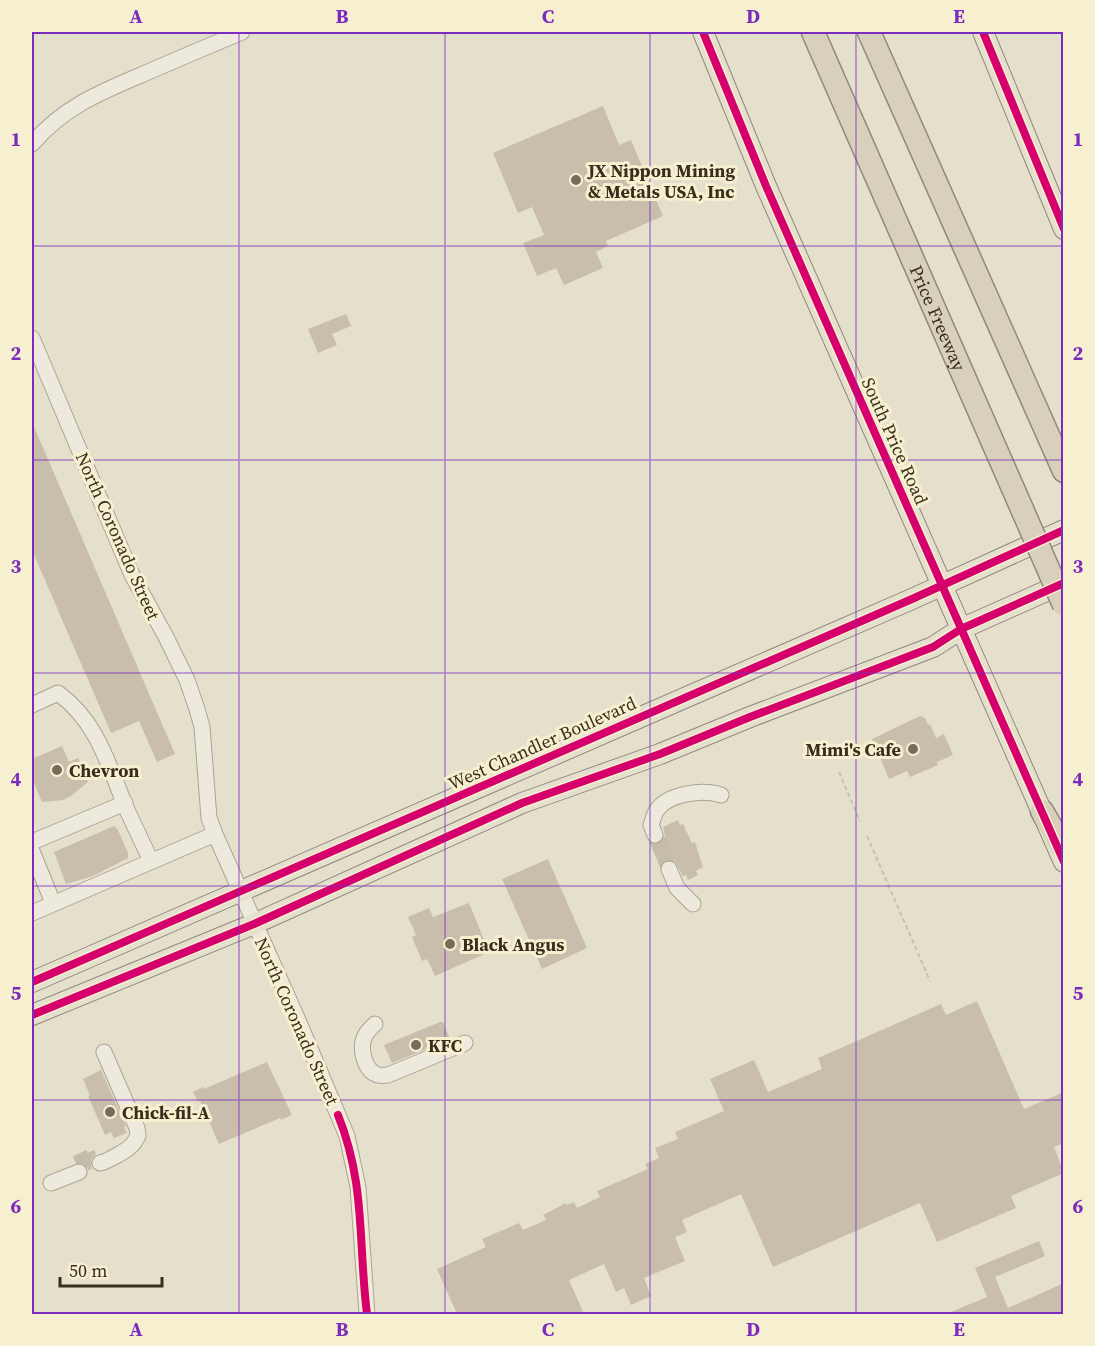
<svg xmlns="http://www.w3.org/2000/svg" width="1095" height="1346" viewBox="0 0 1095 1346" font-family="'Source Serif 4',serif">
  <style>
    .building { fill: #c9beac }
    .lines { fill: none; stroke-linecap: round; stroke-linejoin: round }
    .minor-tunnel { stroke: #c3bca8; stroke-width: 15; stroke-dasharray: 15 8; stroke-linecap: butt }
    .minor-casing { stroke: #aaa495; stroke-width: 17 }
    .major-casing { stroke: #8f897b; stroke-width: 22 }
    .highway-casing { stroke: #8f897b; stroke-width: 25 }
    .path { stroke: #c5c1b4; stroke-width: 2; stroke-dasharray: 4.5 3; stroke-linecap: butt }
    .minor { stroke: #ede9dd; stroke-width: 15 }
    .major { stroke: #e5e0ce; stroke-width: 20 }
    .highway { stroke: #d8d0bb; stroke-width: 22 }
    .highway-bridge-casing { stroke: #8f897b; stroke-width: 25; stroke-linecap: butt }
    .highway-bridge { stroke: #d8d0bb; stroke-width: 22 }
    .cycleway-casing { stroke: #f7f0d0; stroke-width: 11 }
    .cycleway { stroke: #d6006c; stroke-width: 8 }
    .grid { fill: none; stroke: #7b2cbf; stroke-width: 1.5; stroke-opacity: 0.55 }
    .poi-dot { fill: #756c59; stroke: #f7f0d0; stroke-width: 2 }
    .labels { text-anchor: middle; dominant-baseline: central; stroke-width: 6; stroke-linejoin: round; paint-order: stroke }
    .poi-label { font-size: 18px; font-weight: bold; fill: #392d1c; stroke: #f7f0d0; text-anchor: start }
    .street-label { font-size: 18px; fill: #392d1c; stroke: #f7f0d0 }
    .neatline { fill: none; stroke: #7b2cbf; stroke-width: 2 }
    .grid-label { font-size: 20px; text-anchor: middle; font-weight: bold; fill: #7b2cbf }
  </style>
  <rect width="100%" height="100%" fill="#e5e0cb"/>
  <path class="building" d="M603,106L619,145L631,140L663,216L606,241L608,246L596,252L603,268L564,285L556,268L537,276L523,243L544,235L532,207L518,213L493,153Z
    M346,314L351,326L332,334L337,345L318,353L308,329Z
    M32,422L175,754L157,762L139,721L111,733L32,550Z
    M920,716L925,718L928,725L930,724L936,738L944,734L953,755L937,762L938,765L910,777L907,771L889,779L872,739Z
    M62,746L69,762L78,758L88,782L71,796L63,800L42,802L32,778V759Z
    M678,820L680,825L683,824L692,843L695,842L703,867L696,871L698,875L688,880L686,875L683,876L674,861L666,860L660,867L650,843L658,844L662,841L665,836L663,827Z
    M114,826L118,830L128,853V858L93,876L66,884L54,852Z
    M548,859L587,948L542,969L502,879Z
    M469,903L489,952L435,976L427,959L422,961L412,937L416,935L408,917L429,908L433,917Z
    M977,1001L1024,1109L1064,1092V1143L1054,1147L1064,1173L1011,1196L1016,1208L937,1242L920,1203L773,1267L741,1194L682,1220L687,1232L675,1237L685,1261L644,1278L651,1296L631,1305L624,1288L616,1292L604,1264L569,1280L584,1314H457L437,1269L486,1247L482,1239L519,1223L523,1230L546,1220L543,1215L566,1203L567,1205L574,1202L577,1208L600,1197L597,1191L648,1169L645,1164L659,1158L655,1148L678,1139L675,1132L724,1111L710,1079L754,1060L768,1092L822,1069L818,1058L941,1004L946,1015Z
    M440,1022H443L450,1039L392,1063L384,1045Z
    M267,1062L292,1115L281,1120L280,1118L219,1144L200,1101L198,1102L193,1092L203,1087L204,1089Z
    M101,1070L126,1126L124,1127L127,1133L114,1138L111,1132L105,1135L88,1096L90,1095L83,1079Z
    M94,1150L96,1154L90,1161L92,1169L88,1170L85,1164L76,1163L74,1159Z
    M1039,1241L1045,1256L995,1277L1008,1308L1064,1283V1314H946L987,1297L975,1268Z"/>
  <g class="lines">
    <path class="minor-tunnel" d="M655,835L669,869
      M76,1163L96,1154"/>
    <g class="minor-casing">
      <path id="minor" d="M32,144C64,106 103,91 148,72C180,58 211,45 242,32
        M32,338L132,575L166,637L187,680L197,709L202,727L209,818L215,834L298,1020L347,1136L358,1187L367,1314
        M32,705L58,693C98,722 109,767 127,810C135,827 143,844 151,861
        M655,835L651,825C653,820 654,815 656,811C668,793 703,789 721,795
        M32,842L125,803
        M32,851L53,903
        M669,869L677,888L693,904
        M32,913L215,834
        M375,1024C371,1028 367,1031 365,1036C359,1047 364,1071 378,1075C381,1076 384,1075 388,1075L465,1043
        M100,1163C106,1162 128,1150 132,1145C135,1142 136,1139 138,1136L137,1128L104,1052
        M51,1183L79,1172"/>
    </g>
    <g class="major-casing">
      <path id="major" d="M703,32L766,186L1064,862
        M983,32L1064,229
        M32,982L912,599L1064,530
        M32,1015L254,924L522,803L660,754L750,717L933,647L961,629L1064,583"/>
    </g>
    <g class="highway-casing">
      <g id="highway">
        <path id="s1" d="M813,32L1022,509"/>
        <path d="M869,32L1064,471"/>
        <path d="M1042,811L1064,850"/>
      </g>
    </g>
    <path class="path" d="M839,772L860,821
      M867,836L930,981"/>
    <use href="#minor" class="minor"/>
    <use href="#major" class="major"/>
    <use href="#highway" class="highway"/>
    <g class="highway-bridge-casing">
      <path id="highway-bridge" d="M1022,509L1064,605"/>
    </g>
    <use href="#highway-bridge" class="highway-bridge"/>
    <g class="cycleway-casing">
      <path id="cycleway" d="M703,32L766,186L1064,862
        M983,32L1064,229
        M32,982L912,599L1064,530
        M32,1015L254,924L522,803L660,754L750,717L933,647L961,629L1064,583
        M338,1115C366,1185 358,1243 367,1314"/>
    </g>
    <use href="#cycleway" class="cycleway"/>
  </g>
  <path class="grid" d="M239,32V1314M445,32V1314M650,32V1314M856,32V1314M32,246H1064M32,460H1064M32,673H1064M32,886H1064M32,1100H1064"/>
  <g class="poi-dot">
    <circle cx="576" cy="180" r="6"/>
    <circle cx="913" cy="749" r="6"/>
    <circle cx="57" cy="770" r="6"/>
    <circle cx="450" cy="944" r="6"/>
    <circle cx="416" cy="1045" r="6"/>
    <circle cx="110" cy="1112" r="6"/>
  </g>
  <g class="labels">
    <g class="poi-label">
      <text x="588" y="170">JX Nippon Mining<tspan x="588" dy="21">&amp; Metals USA, Inc</tspan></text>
      <text x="901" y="749" text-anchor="end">Mimi's Cafe</text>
      <text x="69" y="770">Chevron</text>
      <text x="462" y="944">Black Angus</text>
      <text x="428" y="1045">KFC</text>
      <text x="122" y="1112">Chick-fil-A</text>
    </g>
    <g class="street-label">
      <text stroke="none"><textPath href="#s1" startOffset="312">Price Freeway</textPath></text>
      <text transform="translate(895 441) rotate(66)">South Price Road</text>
      <text transform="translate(118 536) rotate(66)">North Coronado Street</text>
      <text transform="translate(542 743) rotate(-24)">West Chandler Boulevard</text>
      <text transform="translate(297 1021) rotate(66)">North Coronado Street</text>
    </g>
  </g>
  <rect width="1095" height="1346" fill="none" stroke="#f7f0d0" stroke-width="66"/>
  <path d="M60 1277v9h102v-9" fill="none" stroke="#392d1c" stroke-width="3"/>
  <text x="69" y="1277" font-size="18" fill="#392d1c" stroke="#f7f0d0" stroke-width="4.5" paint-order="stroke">50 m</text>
  <rect x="33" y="33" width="1029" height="1280" class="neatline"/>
  <g class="grid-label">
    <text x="136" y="23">A</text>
    <text x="342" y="23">B</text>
    <text x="548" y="23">C</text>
    <text x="753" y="23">D</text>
    <text x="959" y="23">E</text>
    <text x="16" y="146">1</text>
    <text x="1078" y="146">1</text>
    <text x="16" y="360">2</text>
    <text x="1078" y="360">2</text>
    <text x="16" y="573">3</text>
    <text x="1078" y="573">3</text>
    <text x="16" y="786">4</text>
    <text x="1078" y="786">4</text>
    <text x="16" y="1000">5</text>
    <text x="1078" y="1000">5</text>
    <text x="16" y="1213">6</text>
    <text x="1078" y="1213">6</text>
    <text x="136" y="1336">A</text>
    <text x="342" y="1336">B</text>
    <text x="548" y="1336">C</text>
    <text x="753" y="1336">D</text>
    <text x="959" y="1336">E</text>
  </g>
</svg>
